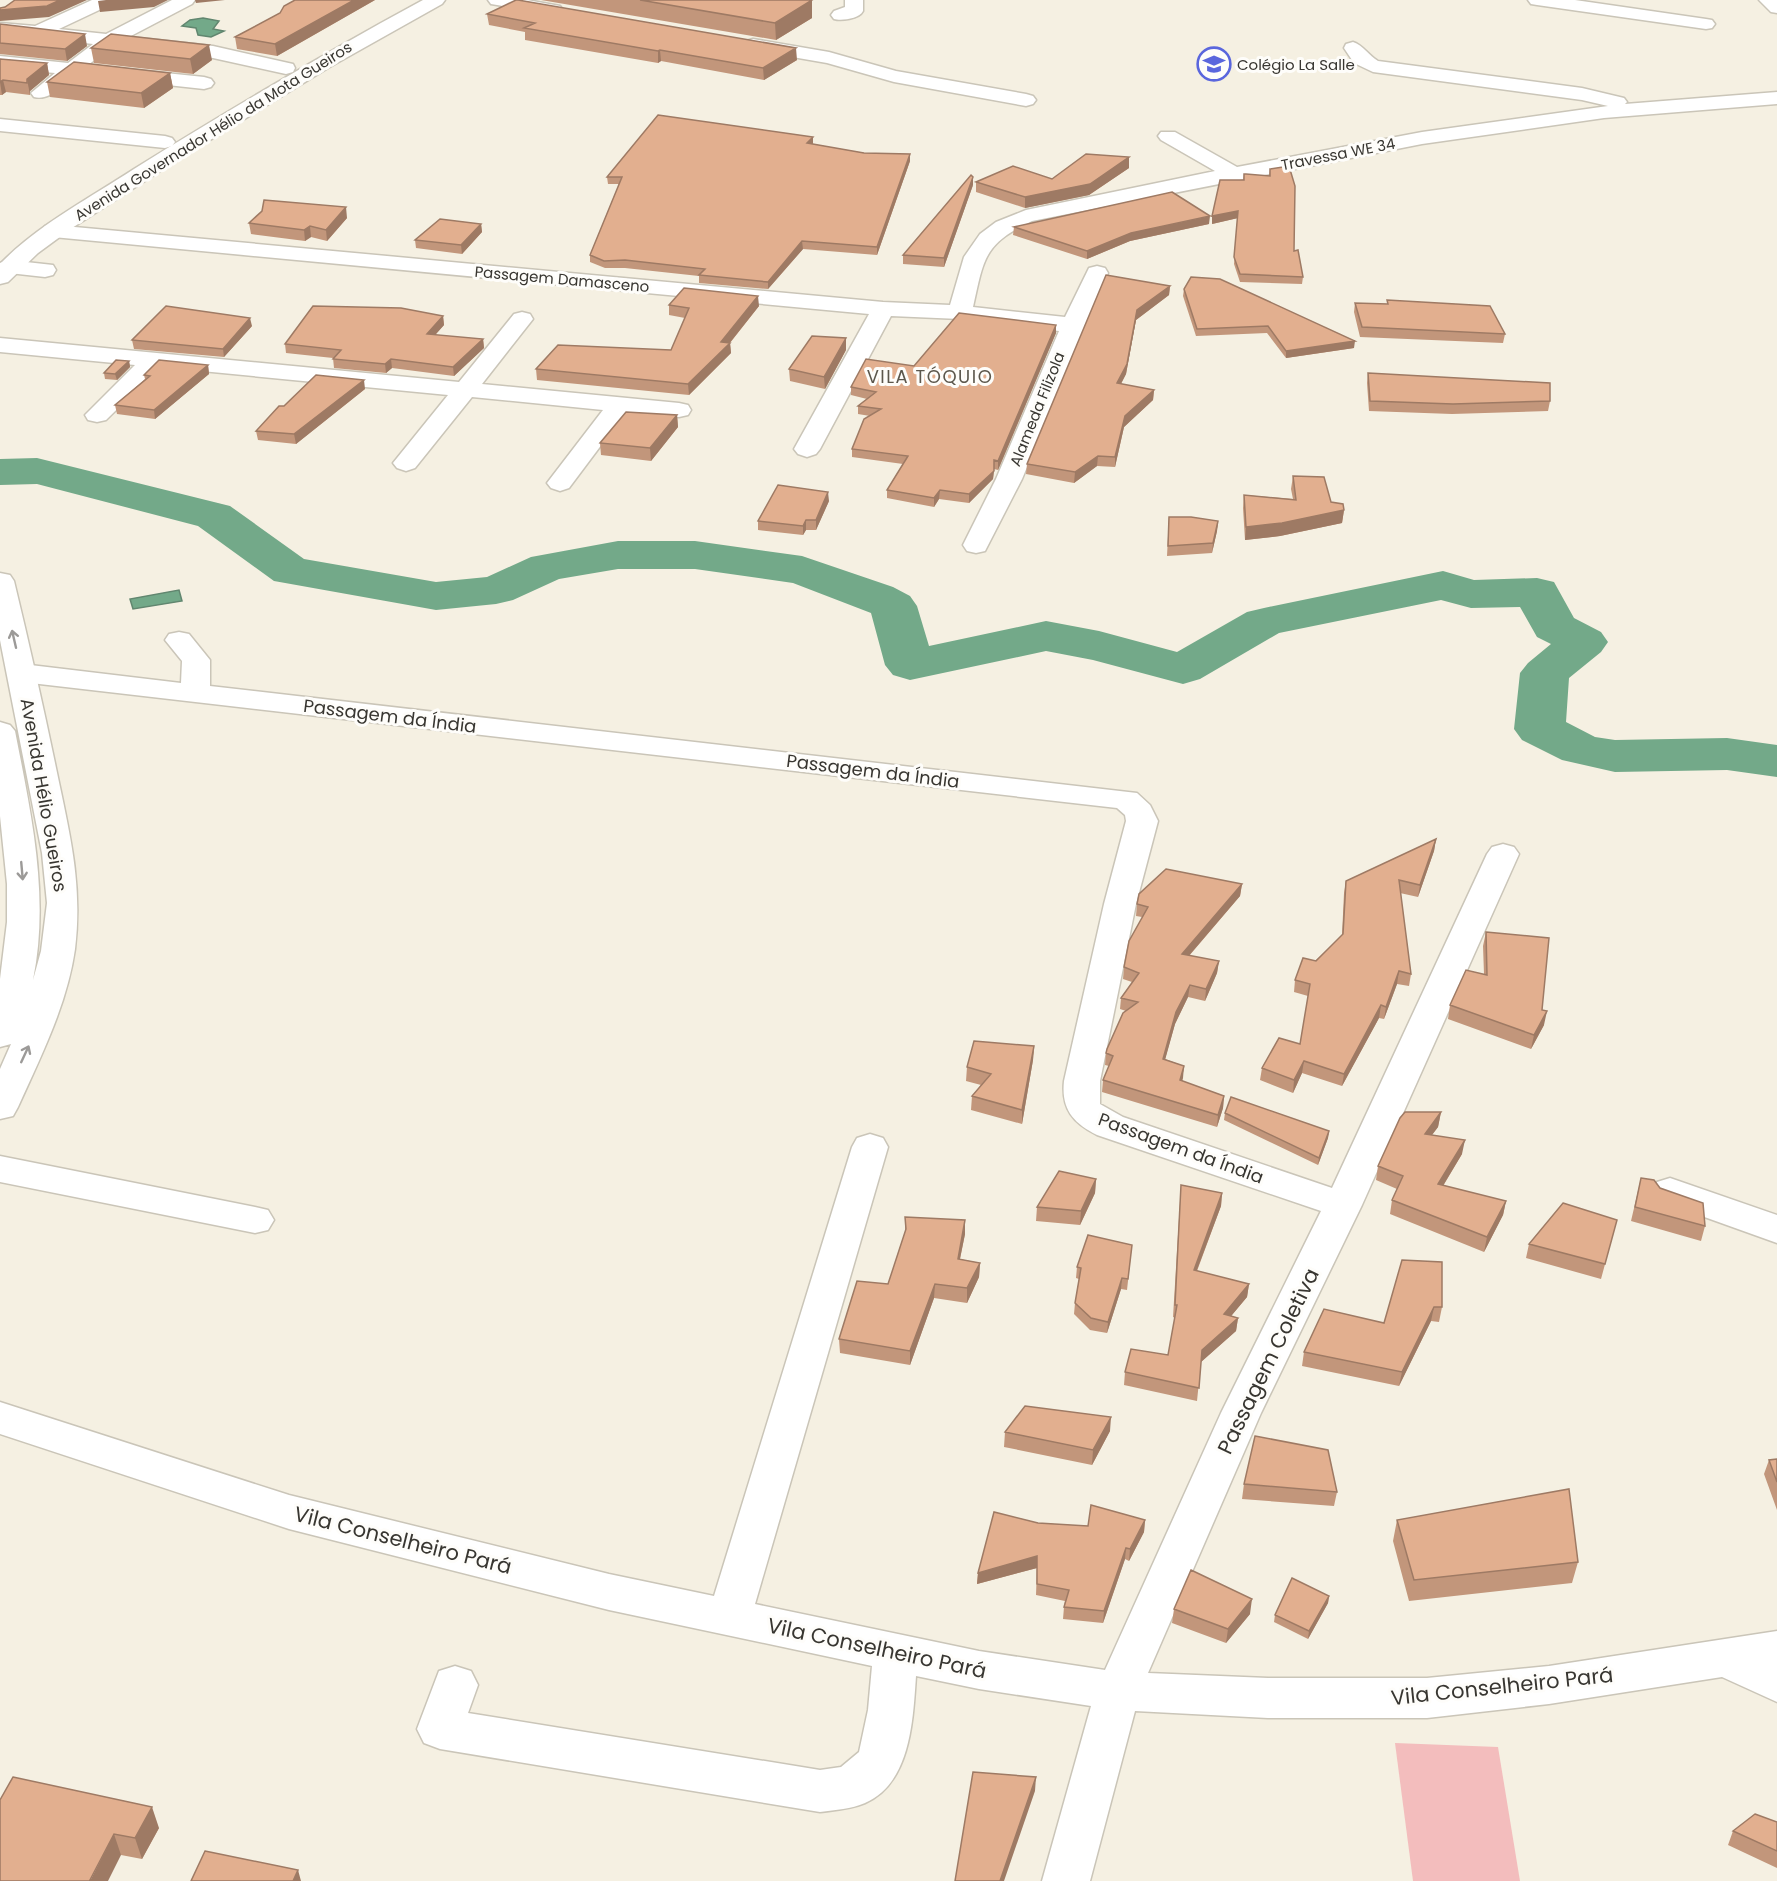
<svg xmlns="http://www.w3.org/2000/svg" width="1777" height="1881" viewBox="0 0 1777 1881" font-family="Poppins,sans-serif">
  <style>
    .green { fill: #f3bdbd }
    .water { fill: #73a989; stroke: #61866f; stroke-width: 1.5 }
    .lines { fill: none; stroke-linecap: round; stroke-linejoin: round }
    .river { fill: #73a989; fill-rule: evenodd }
    .minor-casing { stroke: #cac5b8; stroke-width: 3 }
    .major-casing { stroke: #cac5b8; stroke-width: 3 }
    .minor { fill: #fff; fill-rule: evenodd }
    .major { fill: #fff; fill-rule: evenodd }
    .wall { fill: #c2967b }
    .shaded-wall { fill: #9e7a64 }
    .building { fill: #e2af8f; stroke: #9e7a64; stroke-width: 1.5 }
    .oneway { stroke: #9c9a98 }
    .labels { text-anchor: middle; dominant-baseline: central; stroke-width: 6; stroke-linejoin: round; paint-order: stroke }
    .far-poi-label { font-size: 15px; fill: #383631; stroke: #fefdfa; text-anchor: start }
    .far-street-label { font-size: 15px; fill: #383631; stroke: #fefdfa }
    .far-quarter-label { font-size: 18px; letter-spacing: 1.5px; fill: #5c574c; stroke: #fefdfa }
    .street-label { font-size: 18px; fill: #383631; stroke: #fefdfa }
    .near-street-label { font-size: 21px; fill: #383631; stroke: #fefdfa }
  </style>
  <rect width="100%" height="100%" fill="#f5f0e2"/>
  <path class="green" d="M1395,1743L1498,1747L1520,1881H1413Z"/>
  <path class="water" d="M203,18L219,21L213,29L224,31L211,37L198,35L196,28L182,26L190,20Z
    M179,590L182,601L133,609L130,599Z"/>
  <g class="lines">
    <path class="river" d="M37,458L230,506L304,559L436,582L487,577L531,557L618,541H695L802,556L893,587L910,596L917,606L929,646L1046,621L1099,631L1177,652L1247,612L1264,608L1443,571L1474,580L1537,578L1554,582L1574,618L1601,632L1608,642L1601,652L1569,678L1566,722L1595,737L1615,740L1727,738L1777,745V777L1727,770L1615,772L1562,760L1522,740L1514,729L1520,673L1528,663L1551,644L1537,637L1520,607L1471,608L1441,600L1279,633L1200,679L1183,684L1093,660L1046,651L910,680L893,675L885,665L871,613L793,583L695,569H618L559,579L513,600L496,604L436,610L274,581L198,526L37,484L0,485V459Z"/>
    <g class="minor-casing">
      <path id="minor" d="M92,0H115L112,4L59,29L106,34L172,0H195L192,4L129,37L213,46L293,64L295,68L293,72L286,74L213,58L113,46L88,65L204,77L211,79L214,83L211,87L204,89L76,75C64,85 50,101 34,97L31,93L55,73L0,68V56L68,63L93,44L0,33V23L35,26Z
        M488,0H527L560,6L563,10L560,14L554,15L497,5L491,4Z
        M845,0H863C863,1 863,9 863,11C859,19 841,21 834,19L831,15L834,11L845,7Z
        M1528,0H1575L1706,19L1712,20L1715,24L1712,28L1706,29L1537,5L1531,4Z
        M1759,0H1777V13L1771,12Z
        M753,39L829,52L896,71L1026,94L1033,96L1036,100L1033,104L1026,106L894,82L827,63L746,49L744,45L746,41Z
        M1353,42C1363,45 1369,56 1378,61L1582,88L1624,98L1627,102L1625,104L1777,92V104L1604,118L1422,144L1032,221C984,244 984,257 973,307L1065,317L1089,268L1097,266L1105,268L1108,273L1022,479L985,551L976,553L967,551L963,545L996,479L1059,331L960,319L891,316L820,449L816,454L807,457L798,454L794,449L869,314L53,237L45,236L42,231L45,226L53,225L883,302L950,305L964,257L980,234L996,222L1026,210L1215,171L1161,140L1158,136L1161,132H1175L1237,167L1422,132L1608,106L1582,100L1373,72L1354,63L1344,48L1346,44Z
        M0,119L165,136L172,138L175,142L172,146L165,148L0,131Z
        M8,260L53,265L56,270L53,275L45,277L0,272V263Z
        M522,312L530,314L533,319L482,384L679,403L688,405L691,410L688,415L679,417L626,412L569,488L560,491L551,488L547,483L603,410L472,397L415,468L406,471L397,468L393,463L448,395L160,367L106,420L97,422L88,420L85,415L135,365L0,352V338L459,382L514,314Z
        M179,632L189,634L210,660V686L1137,793L1150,805L1158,821L1136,904L1100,1081V1104L1123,1117L1332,1188L1487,854L1492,847L1503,844L1514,847L1519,854L1362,1205L1261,1413L1148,1673L1268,1678H1427L1549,1666L1777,1631V1702L1722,1677L1549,1704L1427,1718H1268L1135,1711L1090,1881H1042L1091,1706L979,1689L916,1676C913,1719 911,1783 865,1803C851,1809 836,1810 820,1812L440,1749L424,1743L417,1729L439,1671L455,1666L471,1671L478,1685L468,1713L820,1770L841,1767L859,1752L868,1710L872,1666L609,1610L289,1529L0,1434V1402L289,1495L609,1574L714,1596L852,1147L857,1138L870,1134L883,1138L888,1147L755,1604L979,1651L1105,1670L1221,1413L1321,1211L1097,1135C1073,1123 1061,1109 1064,1081L1104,904L1126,821L1125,815L1117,808L22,682L12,679L8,673L12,667L22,664L181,683L182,661L165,640L169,634Z
        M0,1156L255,1207L268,1210L274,1220L268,1230L255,1233L0,1182Z
        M1670,1178L1777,1215V1243L1657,1200L1651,1191L1657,1182Z"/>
    </g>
    <g class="major-casing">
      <path id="major" d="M423,0H445L442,4L328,68L179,159L72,228L38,253L8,282L0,284V264C38,225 88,199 134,169C229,110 325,53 423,0Z
        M0,573L10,575L14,581C29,643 43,705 56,768C69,831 83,883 75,949C67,1005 41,1056 18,1107L13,1116L0,1119V1069L11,1044L0,1047V979L7,922V884L0,816V722L10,725L15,731C31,813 50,897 33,980L41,951L47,903L42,853L0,640Z"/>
    </g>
    <use href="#minor" class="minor"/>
    <use href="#major" class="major"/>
  </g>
  <path class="wall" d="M375,0L277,56L237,49L235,37L280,13Z
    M541,0H810L812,18L776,40Z
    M487,14L797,60L764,80L661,61L658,63L525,40V32L489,25Z
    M0,24L87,46L67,61L0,54Z
    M91,48L212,60L193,74L94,63Z
    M0,59L47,63L49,75L30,91V95L6,92L2,95H0Z
    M170,73L173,88L144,108L50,97L47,82Z
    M813,144L864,153L910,154V161L877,255L803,249L768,289L699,283V276L625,268H605L590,262V255L619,184H608L607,177Z
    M1129,157V168L1089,195L1025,208L976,192V182L1052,179Z
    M1270,169L1294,251L1303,277L1302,284L1240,282L1234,264L1238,218L1212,224L1243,180L1244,174L1269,176Z
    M973,185L944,267L903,264V255Z
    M347,218L327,241L311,237L305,241L251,234L249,223Z
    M481,224L482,232L462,254L416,248L415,240Z
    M1209,224L1130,241L1087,259L1013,235L1014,227Z
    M1106,275L1170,286L1169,295L1136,320L1126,374L1121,384L1154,390L1153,400L1124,427L1115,467L1097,466L1074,483L1026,474L1027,464Z
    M1184,289L1354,348L1286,358L1267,333L1196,336L1183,296Z
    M1387,300L1505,334L1503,343L1360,337L1354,312L1355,303L1387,304Z
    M669,305L759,306L730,343L731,353L689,395L537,380L536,369L671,350L685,318L669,315Z
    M443,316L444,325L435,335L483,339L484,348L454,376L392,368L386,373L334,368L333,358L286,353L285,344Z
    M1056,325V333L998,470L994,469L993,479L969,503L939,499L934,507L887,498V490L903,464L852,457V449L870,416L858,414V406L867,399L851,395V387L914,366Z
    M252,326L224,357L134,349L132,340Z
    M846,350L825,389L790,381L789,369Z
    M129,361L130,367L117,380L105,379L104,373Z
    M208,365L209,374L155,419L117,414L115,405L145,379L144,375Z
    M1368,373L1550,401L1548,411L1452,414L1369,411L1367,383Z
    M365,389L296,444L258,440L256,431L284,406Z
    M677,415L678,427L651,461L601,455L600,443Z
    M1293,476L1331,502L1344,510L1342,523L1280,536L1245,540L1243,508L1244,495L1293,499L1291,489Z
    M829,501L816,530H806L803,535L758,530V521Z
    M1169,517L1218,521L1217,531L1212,553L1167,556Z
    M1436,839L1434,851L1418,897L1400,893L1411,974L1409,986L1397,984L1384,1019L1379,1018L1342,1086L1302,1073L1293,1093L1260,1080L1262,1068L1300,1044L1308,996L1294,992L1295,980L1342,935L1344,893L1346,881Z
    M1242,884L1240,896L1189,956L1219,961L1217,973L1205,1001L1188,997L1175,1024L1165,1059L1184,1066L1182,1081L1224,1096L1223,1108L1217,1127L1102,1092L1103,1080L1109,1066L1105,1065L1106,1053L1126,1011L1120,1009L1121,998L1132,982L1123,979L1124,967L1142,917L1136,916L1137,904Z
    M1486,932L1542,1010L1544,1025L1531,1049L1448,1019L1450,1005L1484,974L1483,946Z
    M1034,1046L1033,1060L1022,1124L971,1110L972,1096L981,1085L966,1081L967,1067Z
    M1441,1112L1438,1127L1432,1135L1462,1154L1443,1186L1506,1201L1503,1215L1484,1252L1390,1214L1392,1200L1397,1189L1376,1180L1378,1166Z
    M1225,1113L1329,1131L1328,1138L1318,1165L1224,1120Z
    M1641,1178L1660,1188L1705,1226L1701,1241L1631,1221Z
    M1096,1179L1095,1193L1080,1225L1036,1221L1037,1207Z
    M1181,1185L1222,1193L1221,1206L1197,1271L1249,1284L1247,1297L1231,1316L1238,1318L1236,1331L1201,1362L1197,1401L1124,1385L1125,1372L1168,1355L1175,1318L1173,1317Z
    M905,1217L965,1234L960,1259L980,1263L979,1277L967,1303L934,1298L910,1365L840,1353L839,1339L888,1284L905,1232Z
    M1617,1220L1601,1279L1526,1258L1529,1244Z
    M1132,1245L1127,1290L1121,1289L1107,1333L1090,1330L1074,1314L1075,1303L1079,1279L1076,1278L1077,1267Z
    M1402,1260L1442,1307L1439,1322L1431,1321L1399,1386L1302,1366L1304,1352L1384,1323Z
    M1110,1431L1092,1465L1004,1447L1005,1432Z
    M1777,1459V1510L1764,1474L1769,1460Z
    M1244,1484L1337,1492L1334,1506L1242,1499Z
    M1145,1520L1144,1532L1129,1561L1125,1559L1103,1623L1063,1619L1064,1607L1065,1601L1036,1595L1037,1568L977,1584L978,1573L1038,1523L1088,1526Z
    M1397,1520L1578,1562L1572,1583L1409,1601L1393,1541Z
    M1329,1596L1328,1603L1308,1639L1274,1622L1275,1615Z
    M1174,1609L1250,1614L1226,1643L1172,1623Z
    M0,1800L159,1828L142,1859L121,1855Z
    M1777,1822V1868L1728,1845L1733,1831Z"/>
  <path class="shaded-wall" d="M60,0H87L49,17L0,21V10Z
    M106,0H168L154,7L100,12L98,1Z
    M195,0H225L196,3Z
    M354,0H375L277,56L275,44Z
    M812,0V18L776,40L775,23Z
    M85,34L87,46L67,61L65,49Z
    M209,45L212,60L193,74L190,59Z
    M796,48L797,60L764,80L763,68Z
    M660,50L661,61L658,63V51Z
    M47,63L49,75L30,91V95L27,79Z
    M170,73L173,88L144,108L141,93Z
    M3,80L6,92L2,95L0,82Z
    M813,137V144L807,143Z
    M910,154V161L877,255V247Z
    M1129,157V168L1089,195L1025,208V197Z
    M973,177V185L944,267V258Z
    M346,207L347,218L327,241L326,230Z
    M1238,211V218L1212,224V216Z
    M1210,216L1209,224L1130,241L1087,259V251L1131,233Z
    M481,224L482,232L462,254L461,245Z
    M310,226L311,237L305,241L304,230Z
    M802,241L803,249L768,289V282Z
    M1170,286L1169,295L1136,320L1126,374L1116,393L1117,383L1137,310Z
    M758,296L759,306L728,345L730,343L731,353L689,395L688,384Z
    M443,316L444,325L428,343L427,334Z
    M250,318L252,326L224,357L223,349Z
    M1056,325V333L998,470V461Z
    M846,338V350L825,389L824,377Z
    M483,339L484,348L454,376L453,367Z
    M1355,341L1354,348L1286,358V351Z
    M391,359L392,368L386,373L385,364Z
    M129,361L130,367L117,380L115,374Z
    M208,365L209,374L155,419L154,410Z
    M364,380L365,389L296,444L294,434Z
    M1154,390L1153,400L1124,427L1115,467V457L1125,416Z
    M677,415L678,427L651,461L650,448Z
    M1098,456L1097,466L1074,483L1075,472Z
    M994,471L993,479L969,503V494Z
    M940,490L939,499L934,507V498Z
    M828,492L829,501L816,530V520Z
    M1344,510L1342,523L1280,536L1245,540L1246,527Z
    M806,520V530L803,535V526Z
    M1218,521L1217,531L1212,553L1213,543Z
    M1436,839L1434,851L1418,897L1420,885Z
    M1242,884L1240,896L1180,966L1182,954Z
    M1219,961L1217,973L1205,1001L1206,989Z
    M1399,971L1397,984L1384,1019L1386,1007Z
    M1190,985L1188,997L1175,1024L1162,1071L1163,1059L1176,1012Z
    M1381,1005L1379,1018L1342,1086L1344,1074Z
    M1547,1011L1544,1025L1531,1049L1534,1035Z
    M1034,1046L1033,1060L1022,1124V1110Z
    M1304,1061L1302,1073L1293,1093L1294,1080Z
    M1184,1066L1183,1078L1179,1092L1180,1080Z
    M1224,1096L1223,1108L1217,1127L1218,1115Z
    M1441,1112L1438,1127L1422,1148L1425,1134Z
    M1329,1131L1328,1138L1318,1165L1319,1158Z
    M1465,1140L1462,1154L1435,1199L1438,1184Z
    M1096,1179L1095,1193L1080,1225L1081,1211Z
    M1222,1193L1221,1206L1192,1283L1194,1270Z
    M1506,1201L1503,1215L1484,1252L1487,1237Z
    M965,1220V1234L957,1273L958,1259Z
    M980,1263L979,1277L967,1303V1288Z
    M1122,1278L1121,1289L1107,1333L1108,1322Z
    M935,1284L934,1298L910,1365V1351Z
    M1249,1284L1247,1297L1222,1327L1224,1314Z
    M1434,1307L1431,1321L1399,1386L1402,1372Z
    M1238,1318L1236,1331L1201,1362L1202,1350Z
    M1111,1417L1110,1431L1092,1465L1093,1450Z
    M1145,1520L1144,1532L1129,1561L1130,1549Z
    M1126,1548L1125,1559L1103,1623L1104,1611Z
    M1037,1556V1568L977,1584L978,1573Z
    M1329,1596L1328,1603L1308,1639L1309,1631Z
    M1252,1599L1250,1614L1226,1643L1228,1629Z
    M1036,1777L1035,1791L1004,1881H1000Z
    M152,1807L159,1828L142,1859L135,1838Z
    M114,1834L121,1855L108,1881H90Z
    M298,1870L301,1881H293Z"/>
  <path class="building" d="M15,0H60L47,6L0,10V8L5,7Z
    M295,0H354L275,44L235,37L280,13L284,6Z
    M516,0H518L796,48L763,68L660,50L658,51L524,28L535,23L487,14Z
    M640,0H812L775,23Z
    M0,24L85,34L65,49L0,43Z
    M111,34L209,45L190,59L91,48Z
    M0,59L47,63L27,79V83L3,80L0,82Z
    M74,62L170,73L141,93L47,82Z
    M658,115L813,137L807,143L864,153L910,154L877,247L802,241L768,282L699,275L705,269L625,260L604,261L590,255L622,177H607Z
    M1086,154L1129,157L1090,184L1025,197L976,182L1013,166L1052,179Z
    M1289,166L1295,186L1294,251L1298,250L1303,277L1240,274L1234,257L1238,211L1212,216L1220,180H1244V174H1246L1270,176V169Z
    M971,175L973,177L944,258L903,255Z
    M1172,192L1210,216L1131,233L1087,251L1014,227Z
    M264,200L346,207L326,230L310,226L304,230L249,223L262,211Z
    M440,219L481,224L461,245L415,240Z
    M1106,275L1170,286L1137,310L1127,364L1117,383L1154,390L1125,416L1115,457L1098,456L1075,472L1027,464Z
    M1191,277L1220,279L1355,341L1286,351L1268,326L1197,329L1184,289Z
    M684,288L758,296L721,342L730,343L688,384L536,369L558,345L671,350L689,308L669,305Z
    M1387,300L1490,306L1505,334L1362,327L1355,303L1388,304Z
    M166,306L250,318L223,349L132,340Z
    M313,306L401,308L443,316L427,334L483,339L453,367L391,359L385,364L333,359L341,350L285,344Z
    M959,313L1056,325L998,461L994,460V471L969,494L940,490L934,498L887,490L908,456L852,449L864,419L881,409L858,406L876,392L851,387L866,359L914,366Z
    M812,336L846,338L824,377L789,369Z
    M116,360L129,361L115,374L104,373Z
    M159,360L208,365L154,410L115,405L150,376L144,375Z
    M1368,373L1550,383V401L1453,404L1370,401Z
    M316,375L364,380L294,434L256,431L279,406H284Z
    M626,412L677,415L650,448L600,443Z
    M1293,476L1324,477L1331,502L1343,504L1344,510L1282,523L1246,527L1244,495L1296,500Z
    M778,485L828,492L816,520H806L803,526L758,521Z
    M1169,517H1191L1218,521L1213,543L1168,546Z
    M1436,839L1420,885L1399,880L1411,974L1399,971L1386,1007L1381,1005L1344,1074L1304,1061L1294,1080L1262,1068L1279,1038L1300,1044L1310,984L1295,980L1303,958L1316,961L1343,934L1346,881Z
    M1166,869L1242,884L1182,954L1219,961L1206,989L1190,985L1176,1012L1163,1059L1184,1066L1180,1080L1224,1096L1218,1115L1103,1080L1113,1056L1106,1053L1107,1049L1123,1013L1138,1002L1121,998L1139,973L1124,967L1129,941L1148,907L1137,904L1139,894Z
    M1486,932L1549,938L1542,1010L1547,1011L1534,1035L1450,1005L1466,970L1487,975Z
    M974,1041L1034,1046L1022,1110L972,1096L991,1074L967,1067Z
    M1231,1097L1329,1131L1319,1158L1225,1113Z
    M1405,1112H1441L1425,1134L1465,1140L1438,1184L1506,1201L1487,1237L1392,1200L1403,1176L1378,1166L1400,1118Z
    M1059,1171L1096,1179L1081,1211L1037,1207Z
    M1641,1178L1654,1180L1660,1188L1703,1203L1705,1226L1635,1207Z
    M1181,1185L1222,1193L1194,1270L1249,1284L1224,1314L1238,1318L1202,1350L1199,1388L1125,1372L1131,1349L1168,1355L1177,1305H1175Z
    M1563,1203L1617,1220L1605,1264L1529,1244Z
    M905,1217L965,1220L958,1259L980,1263L967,1288L935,1284L910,1351L839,1339L857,1281L888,1284L906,1229Z
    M1088,1235L1132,1245L1128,1279L1122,1278L1108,1322L1091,1318L1075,1303L1081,1268L1077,1267Z
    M1402,1260L1442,1262V1307H1434L1402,1372L1304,1352L1324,1309L1384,1323Z
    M1025,1406L1111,1417L1093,1450L1005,1432Z
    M1255,1436L1328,1450L1337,1492L1244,1484Z
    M1777,1459V1482L1769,1460Z
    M1569,1489L1578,1562L1414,1580L1397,1520Z
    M1091,1505L1145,1520L1130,1549L1126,1548L1104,1611L1064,1607L1069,1590L1037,1584V1556L978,1573L994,1512L1038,1523L1088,1526Z
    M1191,1570L1252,1599L1228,1629L1174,1609Z
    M1292,1578L1329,1596L1309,1631L1275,1615Z
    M973,1772L1036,1777L1000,1881H955Z
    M13,1777L152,1807L135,1838L114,1834L90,1880L94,1881H0V1800Z
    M1755,1814L1777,1822V1851L1733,1831Z
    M205,1851L298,1870L293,1881H191Z"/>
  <defs><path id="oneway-shaft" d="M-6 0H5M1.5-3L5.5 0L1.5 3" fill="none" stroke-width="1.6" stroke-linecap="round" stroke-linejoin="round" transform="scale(1.5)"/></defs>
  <g class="oneway">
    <use href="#oneway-shaft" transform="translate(14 639) rotate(-103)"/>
    <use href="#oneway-shaft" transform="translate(22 871) rotate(85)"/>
    <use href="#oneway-shaft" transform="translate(25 1054) rotate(-65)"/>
  </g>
  <defs>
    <g id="school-ring" transform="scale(1.725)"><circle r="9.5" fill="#fefdfa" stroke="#5a66dd" stroke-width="1.5"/><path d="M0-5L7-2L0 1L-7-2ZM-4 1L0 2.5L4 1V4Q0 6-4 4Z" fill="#5a66dd"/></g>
  </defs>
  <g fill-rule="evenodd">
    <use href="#school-ring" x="1214" y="64"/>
  </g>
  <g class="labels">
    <g class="far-poi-label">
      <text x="1237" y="64">Colégio La Salle</text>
    </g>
    <g class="far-street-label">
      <text transform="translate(213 131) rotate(-32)">Avenida Governador Hélio da Mota Gueiros</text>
      <text transform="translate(1338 154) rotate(-11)">Travessa WE 34</text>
      <text transform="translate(562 279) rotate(5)">Passagem Damasceno</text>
      <text transform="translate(1037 409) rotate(-68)">Alameda Filizola</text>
    </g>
    <g class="far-quarter-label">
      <text x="930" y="376">VILA TÓQUIO</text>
    </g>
    <g class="street-label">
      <text transform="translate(390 716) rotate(7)">Passagem da Índia</text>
      <text transform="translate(873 771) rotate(7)">Passagem da Índia</text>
      <text transform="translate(44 795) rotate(80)">Avenida Hélio Gueiros</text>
      <text transform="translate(1181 1148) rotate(20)">Passagem da Índia</text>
    </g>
    <g class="near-street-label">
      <text transform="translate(1268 1361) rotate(-64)">Passagem Coletiva</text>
      <text transform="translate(403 1540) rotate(14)">Vila Conselheiro Pará</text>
      <text transform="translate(877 1648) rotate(12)">Vila Conselheiro Pará</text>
      <text transform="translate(1502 1686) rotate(-6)">Vila Conselheiro Pará</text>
    </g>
  </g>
</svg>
